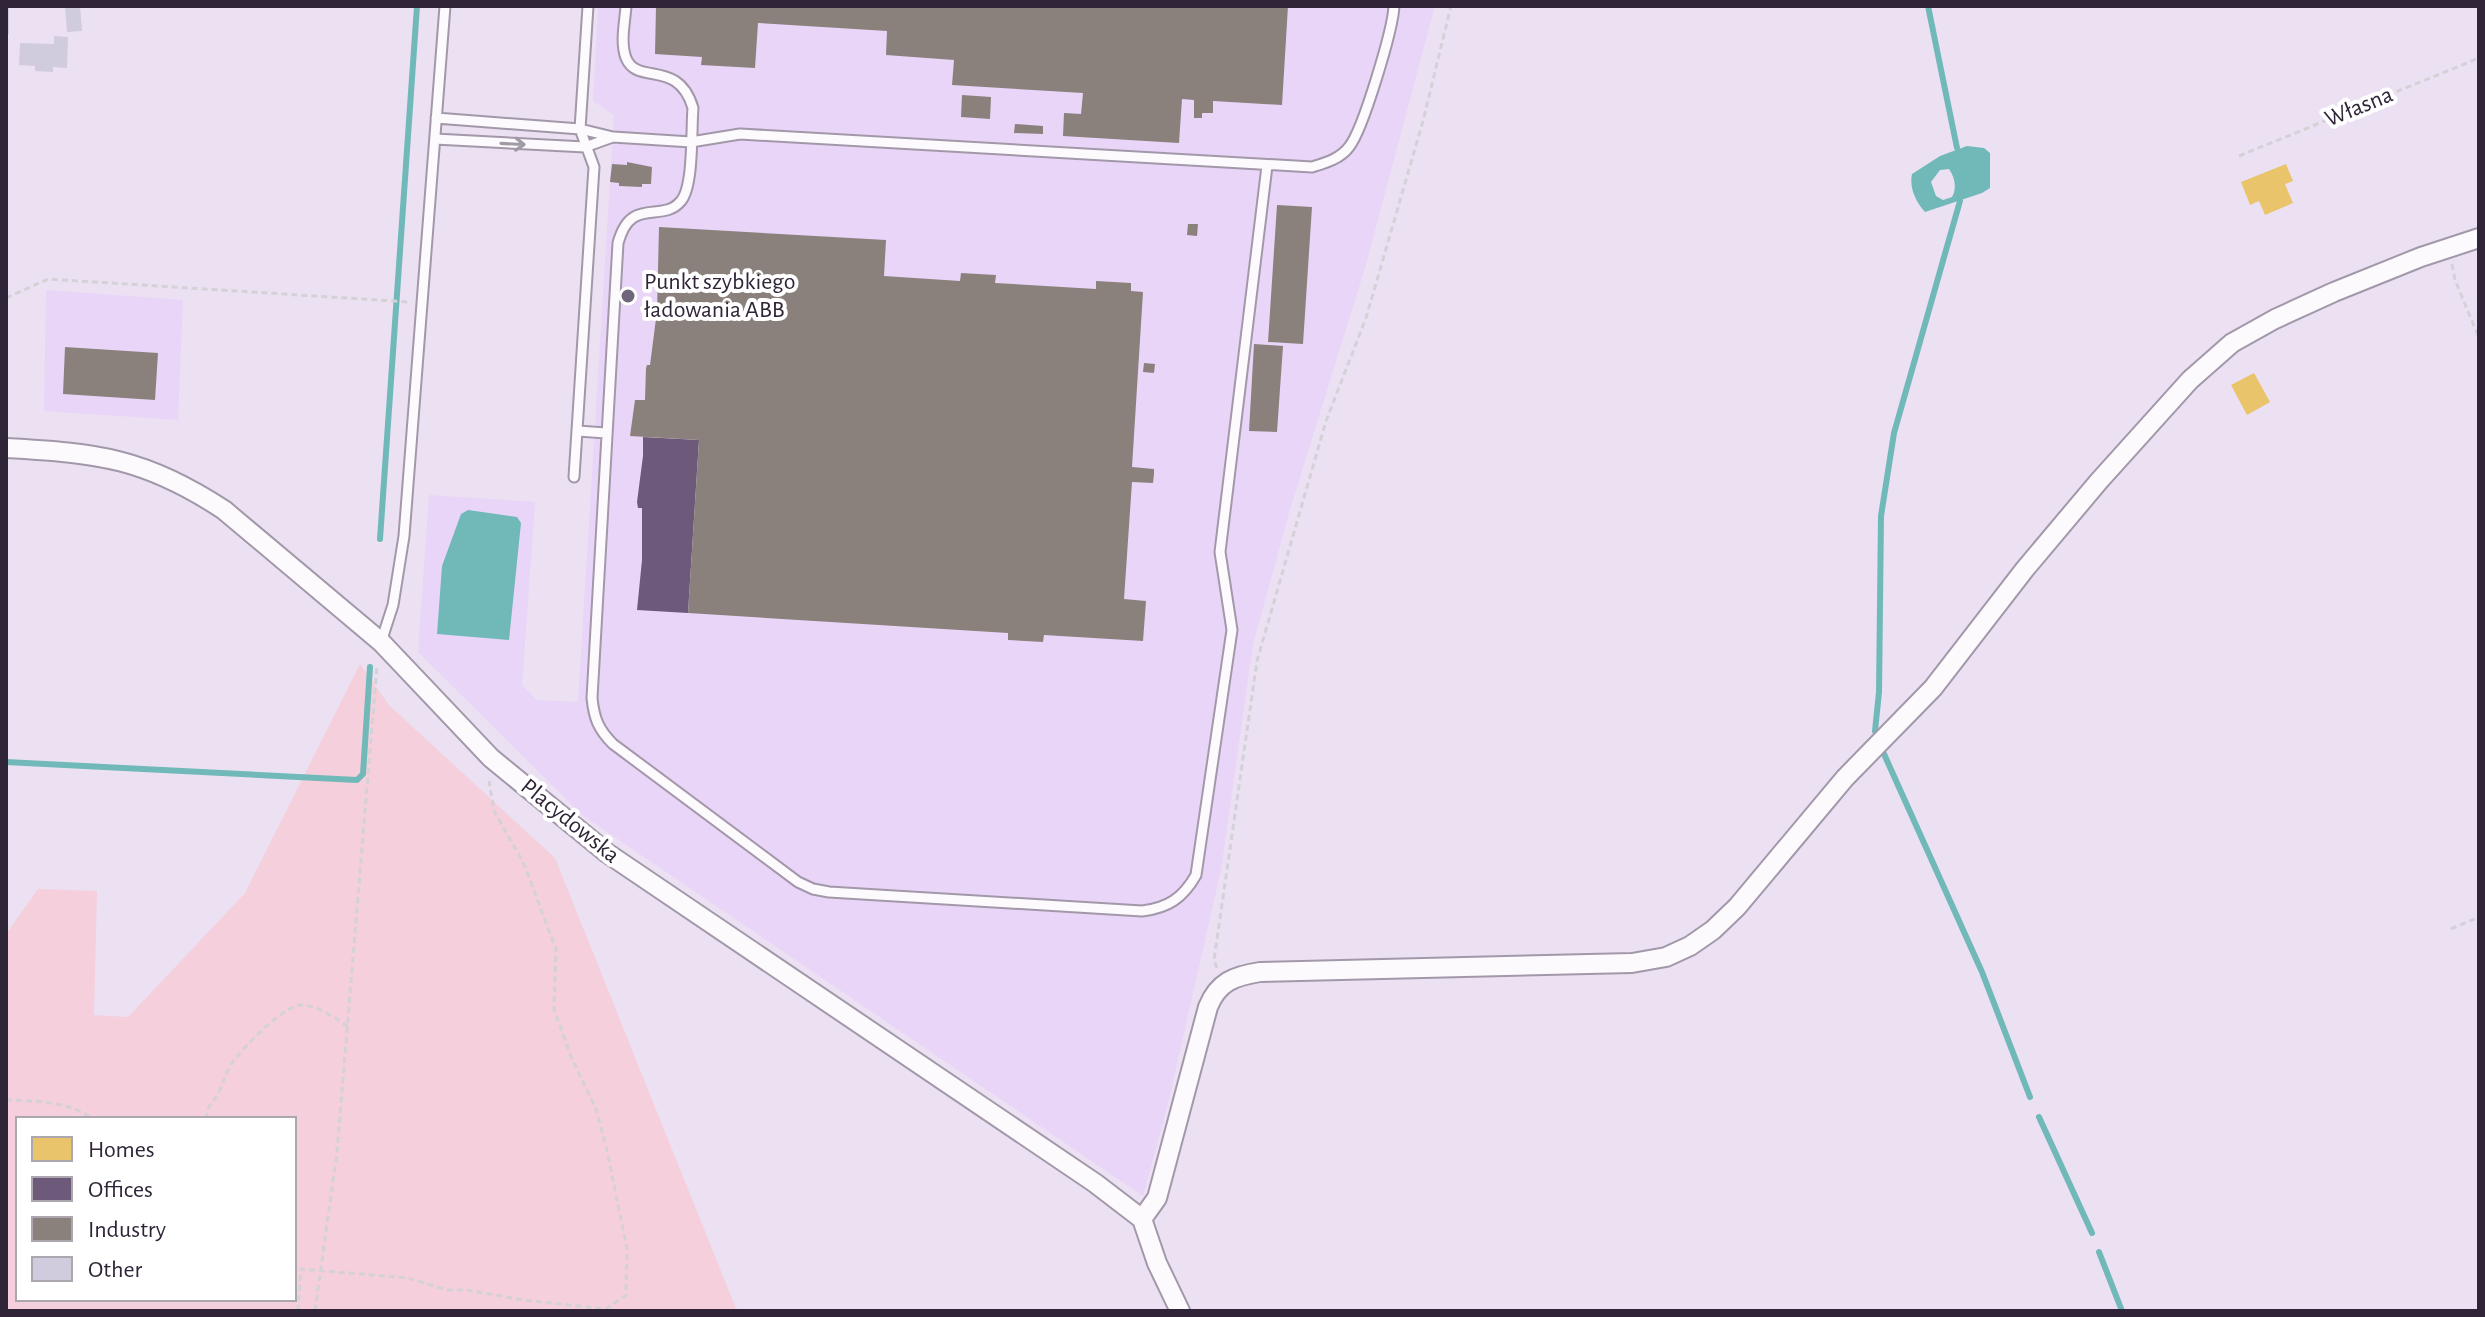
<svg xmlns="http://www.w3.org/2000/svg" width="2485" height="1317" viewBox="0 0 2485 1317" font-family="'Alegreya Sans',sans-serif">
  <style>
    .built { fill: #e9d5f8 }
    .green { fill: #f5cfdb; fill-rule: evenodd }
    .water { fill: #71b8b9; fill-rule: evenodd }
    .homes { fill: #e9c46a }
    .offices { fill: #6d597a }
    .industry { fill: #8a817c }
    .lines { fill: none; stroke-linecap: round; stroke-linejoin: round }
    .stream { stroke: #71b8b9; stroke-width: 6 }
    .building { fill: #d1cbde }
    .service-casing { stroke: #a298a9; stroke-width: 13 }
    .minor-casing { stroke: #a298a9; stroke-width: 22 }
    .path { stroke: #d4d1d7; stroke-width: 3; stroke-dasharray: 6 4; stroke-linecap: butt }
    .service { stroke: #fcfafd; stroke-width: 9 }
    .minor { stroke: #fcfafd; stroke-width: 18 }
    .oneway { stroke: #a09aa4 }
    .poi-dot { fill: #716679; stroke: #fff; stroke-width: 3 }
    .labels { text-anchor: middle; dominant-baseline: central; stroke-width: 8; stroke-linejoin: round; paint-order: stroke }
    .street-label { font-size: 24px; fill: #302438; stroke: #fff }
    .poi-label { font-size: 24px; fill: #302438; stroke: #fff; text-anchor: start }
  </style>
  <rect width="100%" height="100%" fill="#ebe1f3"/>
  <path class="built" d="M598,6H1435L1365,268L1289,513L1253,645L1221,870L1167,1108L1143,1196L582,815L418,652L429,495L535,502L522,685L537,700L578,702L614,115L593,101Z
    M46,290L183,300L178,420L44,411Z"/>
  <path class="green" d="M360,664L389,705L555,858L737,1311H6V934L38,889L97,891L94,1015L128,1017L245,893ZM18,1119H294V1299H18Z"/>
  <path class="water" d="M1967,146L1984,148L1990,153V188L1982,193L1925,212C1916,202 1909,188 1912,174L1940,156ZM1949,169C1955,177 1957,189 1952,197L1943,200L1936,196L1931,182L1940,170Z
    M468,510L517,517L521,523L509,640L437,634L442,566L461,514Z"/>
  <path class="homes" d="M2286,164L2293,181L2285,184L2293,203L2265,215L2259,201L2250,205L2241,182Z
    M2254,373L2270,402L2247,415L2231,385Z"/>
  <path class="offices" d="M643,437L699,440L688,613L637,610L642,560V508H638L637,502L643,456Z"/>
  <path class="industry" d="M656,6H1288L1282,105L1213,101V113H1202V118H1194V100L1182,99L1179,143L1063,136L1064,113L1081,114L1083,93L952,85L954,60L886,55L887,31L758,23L755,68L701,65L702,57L655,54Z
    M962,95L991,97L990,119L961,117Z
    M1015,124L1043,126V134L1014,133Z
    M627,162L652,167L651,184H642V187L619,186V183L610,182L612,164L627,165Z
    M1277,205L1312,207L1303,344L1268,342Z
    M1188,224H1198L1197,236L1187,235Z
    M659,227L886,240L884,276L960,281L961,273L996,275L995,283L1096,289V281L1131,283V291L1143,292L1132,467L1154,469V474L1153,483L1132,482L1124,599L1146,601L1143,641L1044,635L1043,642L1008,640V633L688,613L699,440L630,436L635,400H645L646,368L647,365H650L657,311Z
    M1254,344L1283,346L1277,432L1249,431Z
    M65,347L158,353L155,400L63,394Z
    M1144,363L1155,364L1154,373L1143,372Z"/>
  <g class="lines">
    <path class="stream" d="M1928,6L1957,148
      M380,539L417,6
      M1875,731L1879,692L1881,516L1894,433L1960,201
      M1884,754L1982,972L2030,1097
      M6,762L357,780L363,774L370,667
      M2039,1117L2092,1233
      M2099,1252L2122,1311"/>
  </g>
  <path class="building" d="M6,6H9V34H6Z
    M65,6H80L82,31L67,32Z
    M54,36L68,37L67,68L53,67V72L35,71V66L19,65L20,43L54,44Z"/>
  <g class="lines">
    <g class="service-casing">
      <path id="service" d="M626,6C625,22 620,42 626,58C637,86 678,58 693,108C691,129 694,186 681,201C662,224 631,195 618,243L592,698C594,718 598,729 613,744L798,882L813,889L829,892L1142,911C1168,908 1183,898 1196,875L1232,630L1220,552L1267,166
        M436,118L580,129L613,137L691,142L740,134L1312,167C1325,163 1340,159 1349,147C1363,130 1393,29 1394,6
        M435,139L585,147L613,137
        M578,431L606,433
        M574,477L594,167L580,129L588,6
        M381,642L393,605L404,536L445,6"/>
    </g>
    <g class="minor-casing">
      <path id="minor" d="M6,448C98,453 145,458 224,510L381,642L491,758L607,853L1095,1183L1142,1219
        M1142,1219L1157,1198L1208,1007C1218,982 1234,976 1260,972L1632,963L1666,957L1690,946L1713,930L1737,907L1845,778L1933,688L2025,569L2099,481L2190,380L2232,343L2275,319L2334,292L2421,257L2479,238
        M1142,1219L1157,1263L1180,1311"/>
    </g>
    <path class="path" d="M2239,156L2479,58
      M2452,264L2455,280L2479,338
      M6,298L48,279L409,302
      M2451,929L2479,917
      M1217,968L1214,960L1257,661L1326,421L1366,318L1423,121L1451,6
      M6,1100C37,1101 67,1101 94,1119
      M206,1119C209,1099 213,1105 219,1092C224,1080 227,1069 235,1059C246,1045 286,1003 303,1005C317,1006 337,1018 348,1027
      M298,1311L301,1269L408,1278L447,1290H467L523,1300L606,1309L626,1295L627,1249L606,1146L596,1109L572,1059L554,1009L556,949L523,862L494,811L489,781
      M315,1311L337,1152L377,666"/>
    <use href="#service" class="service"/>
    <use href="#minor" class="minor"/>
  </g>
  <defs><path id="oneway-shaft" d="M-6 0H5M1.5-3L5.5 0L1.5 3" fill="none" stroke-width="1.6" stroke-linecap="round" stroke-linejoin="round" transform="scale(2)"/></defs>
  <use class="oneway" href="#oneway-shaft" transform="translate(513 144) rotate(3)"/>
  <circle class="poi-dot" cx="628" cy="296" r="8"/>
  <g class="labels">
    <g class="street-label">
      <text transform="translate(2359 107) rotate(-22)">Własna</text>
      <text transform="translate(570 821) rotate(39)">Placydowska</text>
    </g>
    <g class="poi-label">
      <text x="644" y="282">Punkt szybkiego<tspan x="644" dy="28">ładowania ABB</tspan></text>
    </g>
  </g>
  <rect width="2485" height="1317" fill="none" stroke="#302438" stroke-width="16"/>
  <rect x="16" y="1117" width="280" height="184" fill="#ffffff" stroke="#aca7af" stroke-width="2"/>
  <rect x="32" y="1137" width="40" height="24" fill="#e9c46a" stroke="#aca7af" stroke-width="2"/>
  <text x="88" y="1157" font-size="24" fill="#302438">Homes</text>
  <rect x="32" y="1177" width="40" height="24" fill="#6d597a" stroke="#aca7af" stroke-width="2"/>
  <text x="88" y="1197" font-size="24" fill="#302438">Offices</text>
  <rect x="32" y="1217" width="40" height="24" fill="#8a817c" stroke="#aca7af" stroke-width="2"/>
  <text x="88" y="1237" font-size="24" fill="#302438">Industry</text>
  <rect x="32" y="1257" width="40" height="24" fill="#d1cbde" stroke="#aca7af" stroke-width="2"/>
  <text x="88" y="1277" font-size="24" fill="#302438">Other</text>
</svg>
